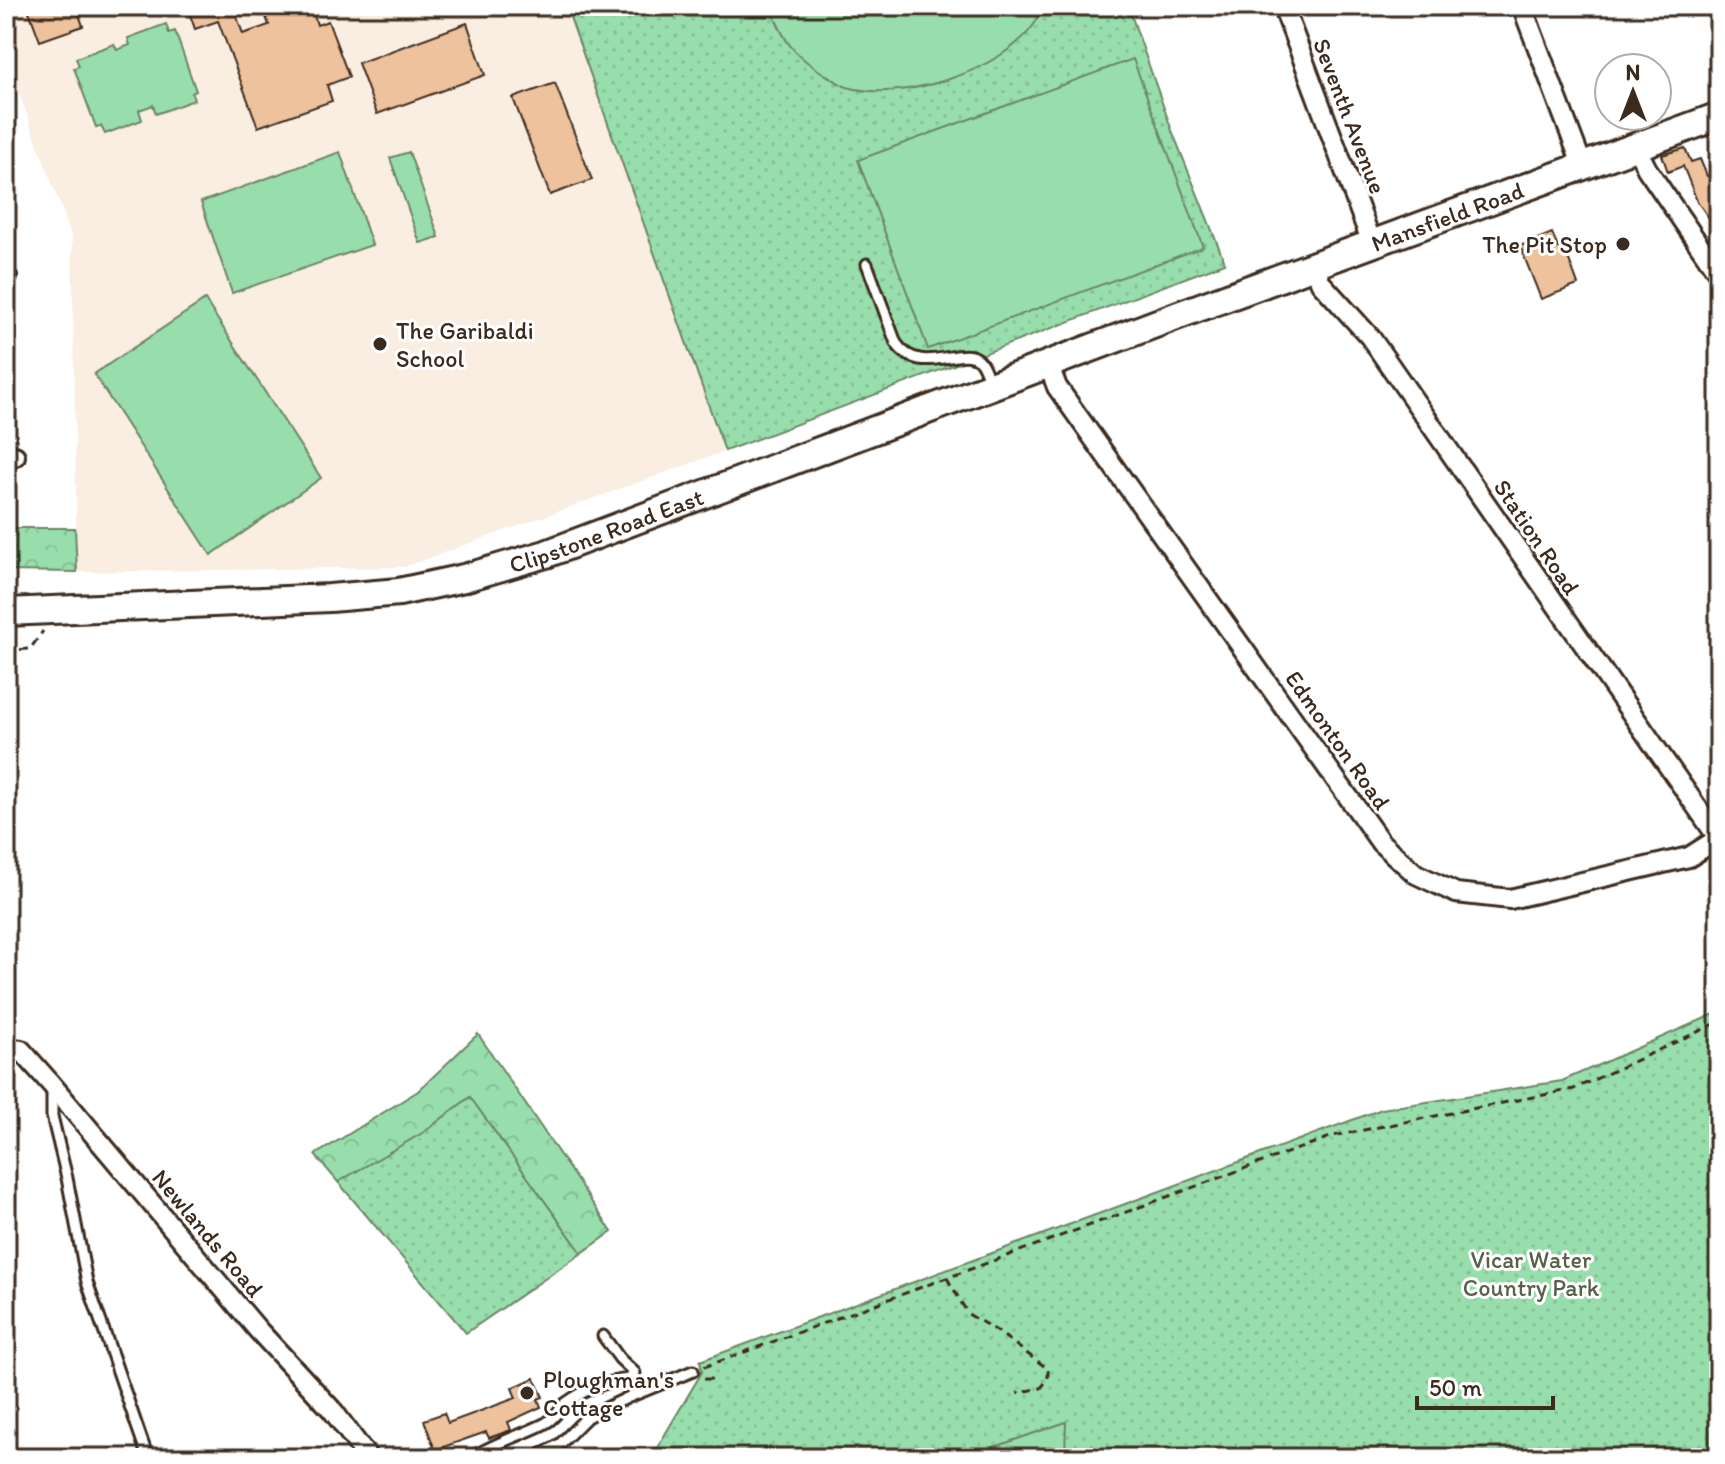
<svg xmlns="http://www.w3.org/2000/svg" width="1725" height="1464" viewBox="0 0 1725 1464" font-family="Itim,sans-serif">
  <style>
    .built { fill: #faede1 }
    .green { fill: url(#green-dots); stroke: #6a8465; stroke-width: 2 }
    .forest { fill: url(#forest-crowns); stroke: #6a8465; stroke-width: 2 }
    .pitch { fill: #98deac; stroke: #6a8465; stroke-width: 2 }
    .building { fill: #edc29c; stroke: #3b2a1e; stroke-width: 2 }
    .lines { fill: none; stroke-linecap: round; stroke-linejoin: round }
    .lane-casing { stroke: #3b2a1e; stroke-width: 15 }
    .street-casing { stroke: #3b2a1e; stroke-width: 24 }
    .secondary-casing { stroke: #3b2a1e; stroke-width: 32 }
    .path { stroke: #3b2a1e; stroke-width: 3; stroke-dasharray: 8 6; stroke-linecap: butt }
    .lane { stroke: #fff; stroke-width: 9 }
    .street { stroke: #fff; stroke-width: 18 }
    .secondary { stroke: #fff; stroke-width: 26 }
    .poi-dot { fill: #3b2a1e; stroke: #fff; stroke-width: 3 }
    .labels { text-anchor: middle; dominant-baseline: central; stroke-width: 6; stroke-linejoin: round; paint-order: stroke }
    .street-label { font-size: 24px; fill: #3b2a1e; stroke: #fff }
    .poi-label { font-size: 24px; fill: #3b2a1e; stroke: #fff; text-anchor: start }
    .park-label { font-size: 24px; fill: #576049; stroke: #fff }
  </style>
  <defs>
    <pattern id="green-dots" width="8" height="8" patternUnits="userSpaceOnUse" patternTransform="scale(2)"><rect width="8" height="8" fill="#98deac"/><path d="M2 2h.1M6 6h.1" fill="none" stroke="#84bf94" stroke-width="1.8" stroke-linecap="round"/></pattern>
    <pattern id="forest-crowns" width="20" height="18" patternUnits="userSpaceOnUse" patternTransform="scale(2)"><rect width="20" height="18" fill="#98deac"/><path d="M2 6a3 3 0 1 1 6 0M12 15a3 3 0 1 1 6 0" fill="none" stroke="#84bf94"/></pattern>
  </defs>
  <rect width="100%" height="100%" fill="#fff"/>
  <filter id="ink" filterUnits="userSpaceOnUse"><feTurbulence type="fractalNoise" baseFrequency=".0125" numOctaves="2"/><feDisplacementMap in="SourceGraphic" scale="16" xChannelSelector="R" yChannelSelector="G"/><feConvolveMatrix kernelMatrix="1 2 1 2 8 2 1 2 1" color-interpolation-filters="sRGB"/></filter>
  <g filter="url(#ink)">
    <path class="built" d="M6,6H566L725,451L404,567L77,572L72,237L6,58Z"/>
    <path class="green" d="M566,6H1128L1171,128L1225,263L725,451Z
      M1719,1012V1458H651L702,1372L700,1361L1382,1109L1562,1081Z
      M470,1096L582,1253L466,1333L338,1182L423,1132Z"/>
    <path class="forest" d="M6,528H75L77,572L6,571Z
      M478,1034L612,1232L582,1253L470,1097L424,1132L338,1182L315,1155L418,1091Z
      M1066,1422L1065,1458H965L969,1456Z"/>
    <path class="pitch" d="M770,6H1041C1039,11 1038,19 1035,23C1004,71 900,103 847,87C840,85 833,78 826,75C792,54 785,43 770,6Z
      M166,24L169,33L175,31L196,91L192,93L194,100L156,114L153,105L139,110L142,120L105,134L101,126L96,127L74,68L79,66L76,58L114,44L117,50L130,45L128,38Z
      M1133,59L1203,247L928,349L858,160Z
      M340,152L372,245L232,293L201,202Z
      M409,152L439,237L420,243L390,158Z
      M205,300L321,478L211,555L94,374Z"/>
    <path class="building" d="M27,6H76L83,26L40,41Z
      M187,6H254L236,14L243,34L269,25L262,6H311L317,25L328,21L349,77L327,85L332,101L258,127L218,21L195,29Z
      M467,23L485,75L377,114L358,63Z
      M555,83L592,180L550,195L513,98Z
      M1685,148L1691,162L1700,159L1707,176L1719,172V232L1697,201L1683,166L1668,172L1662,155Z
      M1552,233L1558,248L1564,246L1578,285L1541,299L1520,246Z
      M534,1378L543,1397L538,1399L541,1407L508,1422L511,1430L489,1438L486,1432L435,1450L424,1420L444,1413L448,1423L516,1398L512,1388Z"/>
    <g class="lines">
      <g class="lane-casing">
        <path id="lane" d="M867,264L896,343C920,379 962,343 979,360C985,366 987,377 990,384
          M52,1087V1116L67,1178L87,1282L148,1458
          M471,1458C494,1443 520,1436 544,1424C555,1419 558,1410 566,1403C587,1388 604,1382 629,1379L635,1373L620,1359L603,1336
          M536,1458L560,1444L587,1417L629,1397L693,1371"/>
      </g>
      <g class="street-casing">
        <path id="street" d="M1283,6L1372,243
          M1522,6L1583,167
          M1636,147L1647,169L1719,274
          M1313,265L1321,283L1370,337L1719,839
          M6,275L7,277
          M1049,366L1057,387L1381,843L1416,874L1456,893L1510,899L1689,857L1719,838
          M6,456H15
          M6,1048L21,1050L52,1085L258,1330L333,1411L368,1458"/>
      </g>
      <g class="secondary-casing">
        <g id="secondary">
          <path id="s1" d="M6,612L330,598L399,592L464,578L546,554L1176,316L1719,116"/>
        </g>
      </g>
      <path class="path" d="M6,650L30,649L43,631
        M947,1278L968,1314L997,1331L1048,1369V1379L1041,1388L1017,1393
        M704,1367L1333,1136L1574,1089L1719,1022
        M704,1379H716"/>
      <use href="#lane" class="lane"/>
      <use href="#street" class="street"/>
      <use href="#secondary" class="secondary"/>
    </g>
  </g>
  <g class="poi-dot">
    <circle cx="1623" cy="244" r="8"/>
    <circle cx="380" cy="344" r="8"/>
    <circle cx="527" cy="1393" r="8"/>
  </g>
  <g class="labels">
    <g class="street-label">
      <text transform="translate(1350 116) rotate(69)">Seventh Avenue</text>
      <text stroke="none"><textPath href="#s1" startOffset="1508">Mansfield Road</textPath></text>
      <text stroke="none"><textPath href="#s1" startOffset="610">Clipstone Road East</textPath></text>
      <text transform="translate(1537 537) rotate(56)">Station Road</text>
      <text transform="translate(1338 740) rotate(55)">Edmonton Road</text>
      <text transform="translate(208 1233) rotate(50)">Newlands Road</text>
    </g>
    <g class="poi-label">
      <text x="1607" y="244" text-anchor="end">The Pit Stop</text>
      <text x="396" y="330">The Garibaldi<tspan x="396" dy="28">School</tspan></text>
      <text x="543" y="1379">Ploughman's<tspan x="543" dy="28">Cottage</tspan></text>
    </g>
    <g class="park-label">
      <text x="1531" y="1259">Vicar Water<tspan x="1531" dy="28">Country Park</tspan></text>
    </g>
  </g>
  <rect width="1725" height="1464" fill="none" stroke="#fff" stroke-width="32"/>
  <rect x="16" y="16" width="1693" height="1432" fill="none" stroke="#3b2a1e" stroke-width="3" filter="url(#ink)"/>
  <g transform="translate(1633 92)"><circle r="38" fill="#ffffff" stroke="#b1aaa5" stroke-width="2"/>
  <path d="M0-6L14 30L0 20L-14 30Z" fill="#3b2a1e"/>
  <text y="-12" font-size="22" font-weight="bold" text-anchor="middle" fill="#3b2a1e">N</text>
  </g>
  <path d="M1417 1396v12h136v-12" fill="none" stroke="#3b2a1e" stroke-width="4"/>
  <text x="1429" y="1396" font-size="24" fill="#3b2a1e" stroke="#ffffff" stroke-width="6" paint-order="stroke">50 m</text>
</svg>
